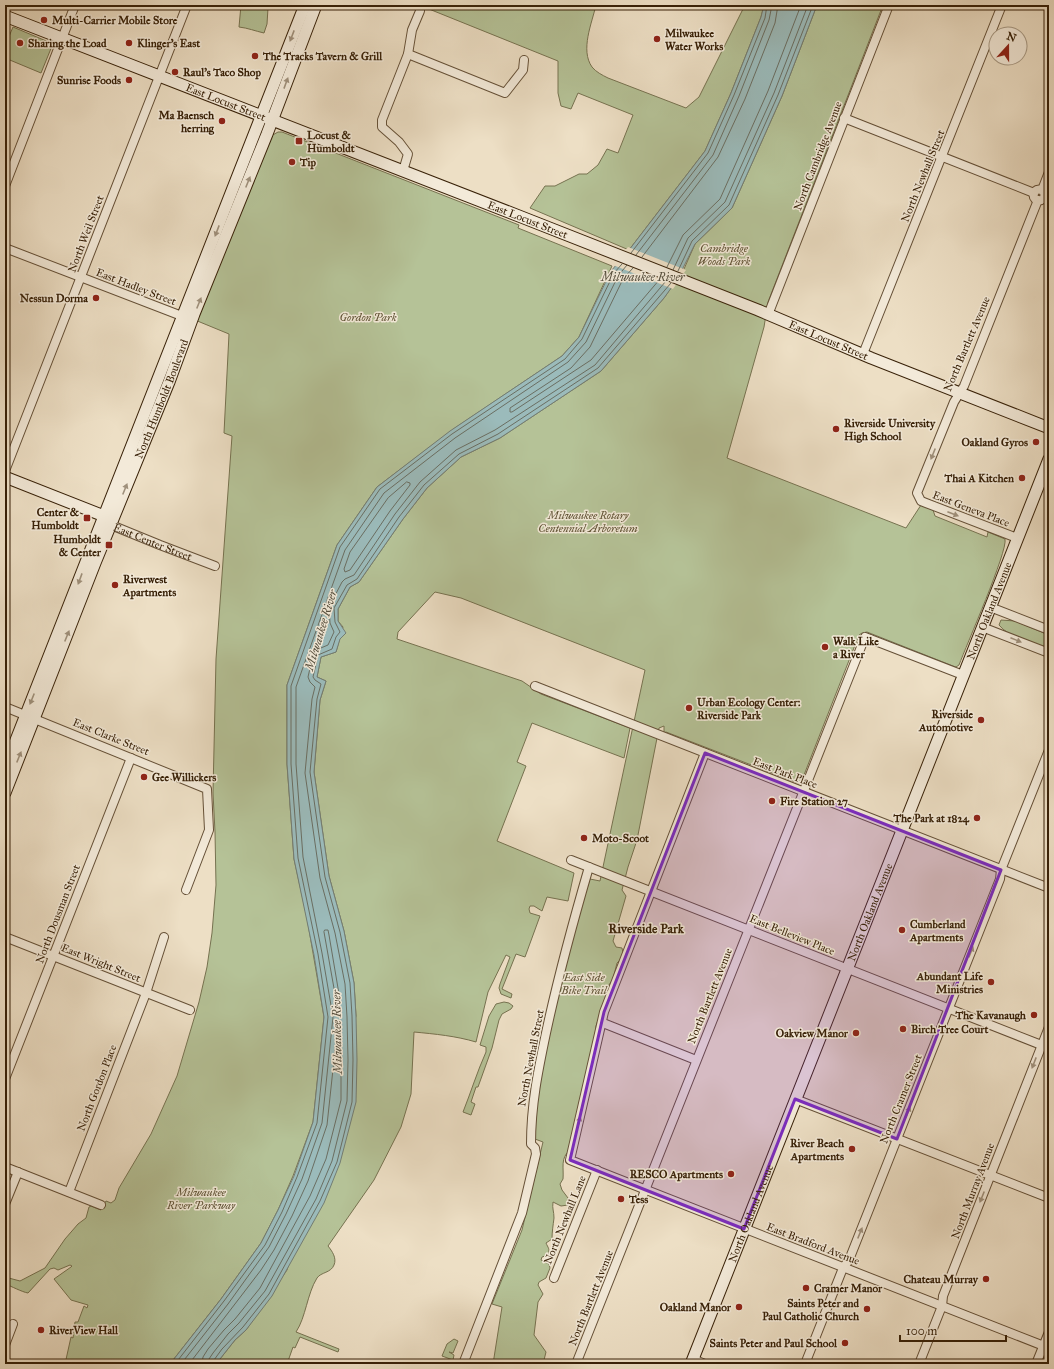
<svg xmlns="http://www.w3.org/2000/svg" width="1054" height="1369" viewBox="0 0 1054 1369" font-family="'IM FELL Great Primer',serif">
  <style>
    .green { fill: #b5c297; stroke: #767250 }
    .water { fill: #9bbbbb; stroke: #737d73 }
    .pier { fill: #eddfc5 }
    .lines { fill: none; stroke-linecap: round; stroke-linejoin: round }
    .shore { stroke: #6a6e62; stroke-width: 1 }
    .street-casing { stroke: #655037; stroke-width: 10 }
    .secondary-casing { stroke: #382108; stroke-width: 13 }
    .street { stroke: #f3ead9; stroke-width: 8 }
    .secondary { stroke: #f3ead9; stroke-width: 11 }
    .oneway { fill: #9f907b }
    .marked { fill: #7b2cbf; fill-opacity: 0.2; stroke: #7b2cbf; stroke-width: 3; stroke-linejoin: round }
    .poi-dot { fill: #8f2418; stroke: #f3ead9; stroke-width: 1.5 }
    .labels { text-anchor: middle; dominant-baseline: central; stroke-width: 3; stroke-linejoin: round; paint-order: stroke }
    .poi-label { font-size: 11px; font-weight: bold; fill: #382108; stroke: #f3ead9; text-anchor: start }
    .street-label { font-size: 11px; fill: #382108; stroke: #f3ead9 }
    .park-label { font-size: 11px; font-style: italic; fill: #5e5133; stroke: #f3ead9 }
    .water-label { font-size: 12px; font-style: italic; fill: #564f3e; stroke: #f3ead9 }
    .quarter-label { font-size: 13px; font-weight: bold; fill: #382108; stroke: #f3ead9 }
  </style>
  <rect width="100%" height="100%" fill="#eddfc5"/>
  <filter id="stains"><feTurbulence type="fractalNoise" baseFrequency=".005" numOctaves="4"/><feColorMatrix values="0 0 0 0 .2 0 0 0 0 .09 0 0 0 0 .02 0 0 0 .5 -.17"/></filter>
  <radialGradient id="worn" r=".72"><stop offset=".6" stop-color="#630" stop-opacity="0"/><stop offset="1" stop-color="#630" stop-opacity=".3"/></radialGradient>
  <path class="green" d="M241,5H261L268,8L267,24L264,33C255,31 248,28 239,27Z
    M419,5H596C592,23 580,50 592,67C596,72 602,75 608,78L686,108L699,97L745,5H764L761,17L731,93L705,151L629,250L530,208L545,186H555L579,174H587L598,165L607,149L618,153L633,115L578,93L571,109L561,106L558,93V61Z
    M817,5H883L768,302L764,327L727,458L906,528L921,505L933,510L935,516L987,537L988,532L1005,539C1008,551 966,646 959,665L956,667L953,666L867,632L862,633L859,635L802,780L798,783L666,732L664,733V726L659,728L637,840L628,867L622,890L626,896L613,941L616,947L622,948L623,953L621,959L617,963L613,979L607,988V994L596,1026L594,1047L570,1150C560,1158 564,1168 563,1179L560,1184L562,1190L568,1198V1205L561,1206L553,1202C552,1209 554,1211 554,1218C553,1226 552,1232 552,1239L546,1243C548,1248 550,1248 548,1255L542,1257L541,1260L549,1264L550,1268L546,1278L539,1282L538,1285L543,1294L538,1302L534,1335L546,1352L543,1364H493L502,1307L492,1304L522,1230L543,1142L535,1139V1128L538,1089L560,985L574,930L590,879L600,881L645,670L461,598L435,592L398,632L397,639L522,681L541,694L630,728L624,758L532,723L517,762L526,766L497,841L574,873L568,901L547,897L542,911L534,906H530L529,909L530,913L540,916L525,957L516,954L502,989L512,994L511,998L501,994L499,988L500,984L510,957L506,955L488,992L476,1042C456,1036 435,1034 414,1032L411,1094L401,1127L374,1180L328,1246C332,1251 337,1258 334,1265C331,1273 321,1272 317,1278C307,1294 306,1317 296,1332L339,1349L338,1352L300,1337L295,1348L293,1347L287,1364H216L235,1340L246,1330L287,1270L356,1016L354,983L344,931L329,876L314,772L320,700L326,681L317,677L321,657L336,652L343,627L338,621V609L350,587L359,582L403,519L427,488L461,457L500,438L601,371L664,298L684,269L695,244L732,208L782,96Z
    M13,27L51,43L52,46L41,73L5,58V46Z
    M278,132H282L519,225L518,228L612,266L579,337L562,356L455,428L377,487L337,545L287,685V764L294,859L307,918L324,1017L313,1122L293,1176L278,1210L261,1243L221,1299L170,1364H65L71,1337L73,1338L75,1322H78L84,1306L87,1308L88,1305L71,1300L54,1279L71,1267L72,1266L70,1265L58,1270L54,1268L50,1269L28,1293C22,1292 11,1286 5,1284V1277L20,1281L45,1268L65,1239L78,1224L86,1218L89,1207L91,1206L101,1210L106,1201L111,1203L115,1200L119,1188L151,1134L177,1076L199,1002L207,967L212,933L216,885L215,832L213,793L216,659L232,436L224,433L229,334L195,320L271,136Z
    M1001,620L1015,621L1049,635V650C1034,644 1008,637 999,625Z
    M504,1002L509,1003L513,1006L511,1009L502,1014L499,1020L492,1048L478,1087H476L471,1102L475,1104L471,1115L463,1112C471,1092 477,1072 486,1052V1047L480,1045L489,1016L496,1004Z
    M454,1339L458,1341L453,1353L449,1352L454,1355L453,1360L442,1356L447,1344Z"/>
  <path class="water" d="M764,5H817L782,96L732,208L695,244L677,280L664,298L601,371L500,438L461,457L427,488L403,519L359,582L350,587L338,609V621L346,633L340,639L336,652L321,657L317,677L326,681L320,700L314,772L329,876L344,931L354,983L356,1016L357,1060L356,1102L340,1163L324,1203L272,1296L246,1330L235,1340L216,1364H170L221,1299L261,1243L278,1210L294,1176L313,1122L324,1017L314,955L294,859L287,764V685L337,545L377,487L450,431L562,356L579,337L611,271L629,250L705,151L731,93L761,17Z"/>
  <path class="pier" d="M628,247L686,270L673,289L613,265Z"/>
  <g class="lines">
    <path class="shore" d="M631,253L708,153L734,95L765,18L767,5
      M636,255L713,155L739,96L769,20L772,5
      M642,257L718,157L745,99L775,23L778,5
      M667,267L683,235L720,199L768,91L801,5
      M633,268L623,279L590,347L571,368L510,408V412H512L591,360L660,279
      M673,270L688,238L725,202L774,93L808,5
      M678,271L692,241L729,205L778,95L813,5
      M407,482L410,483V485L390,511L350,570L345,572L344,569L350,552L388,498Z
      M325,930H328L329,935L339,994L338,995L335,994L324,932Z
      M175,1364L224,1301L265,1245L282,1212L297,1177L317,1123L328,1017L318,954L298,858L291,764V686L340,547L380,489L452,434L565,359L582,339L614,273L622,264
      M181,1364L228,1304L269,1247L286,1214L302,1179L322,1123L333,1017L322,953L303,857L296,764V687L345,550L384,493L455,438L568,362L586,342L618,276L627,265
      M189,1364L261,1270L274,1250L292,1216L308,1181L327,1125L337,1032L340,1030L341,1032V1100L326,1159L310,1196L260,1288L235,1319L224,1330L208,1349L203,1357L202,1364
      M208,1364L209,1359L213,1353L228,1334L239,1323L265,1291L316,1199L332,1161L347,1101L348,1060L347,1017L345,984L335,933L320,878L305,773L312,699L315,687L310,682L308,677L313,655L316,650L328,645L334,632L330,623L329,607L342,582L345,579L354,575L395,514L420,482L456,450L495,430L595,365L666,281
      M213,1364L214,1360L222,1349L243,1327L269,1294L320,1201L337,1162L352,1102L353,1060L352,1016L350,983L340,932L325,877L310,772L317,699L321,684L315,680L313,677L318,655L332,649L336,637L340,632L335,622L334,608L347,585L357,579L399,517L424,485L459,454L498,434L598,368L671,283"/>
    <g class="street-casing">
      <g id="street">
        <path d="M408,54L505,93L523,70L524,60"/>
        <path d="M844,118L1034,193"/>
        <path d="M403,171L408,154L399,142L382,127V120L408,54L412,30L420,11"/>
        <path d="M5,186L75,5"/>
        <circle cx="1039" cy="195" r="5.5"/>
        <path d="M1042,190L1049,172"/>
        <path d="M5,248L187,318"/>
        <path d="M768,315L889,5"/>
        <path d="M863,354L1002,5"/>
        <path d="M5,471L187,5"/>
        <path id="s1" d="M111,525L160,545L215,566"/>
        <path d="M1017,538L926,503L921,501L917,493L954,402L964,386L1038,200"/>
        <path d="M990,607L1049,630"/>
        <path d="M982,627L1049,653"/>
        <path d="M535,686L1049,888"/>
        <path d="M5,707L207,789L209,830L186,890"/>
        <path d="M705,753L604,1012L570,1160L1049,1348"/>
        <path d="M571,860L1049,1048"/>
        <path d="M5,937L190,1010"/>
        <path d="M603,1023L696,1060"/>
        <path d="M5,1079L131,758"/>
        <path d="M795,1099L1049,1198"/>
        <path d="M5,1167L101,1205"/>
        <path d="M69,1192L146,993L164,937"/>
        <path d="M5,1204L18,1172"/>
        <path d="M554,1278L597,1170"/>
        <path d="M5,1345L13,1324"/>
        <path d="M693,1359L705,1364"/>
        <path d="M463,1364L522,1213L536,1154L535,1148L531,1144C531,1105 538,1071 546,1033C558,977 573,922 589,867"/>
        <path d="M576,1364L865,637L963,675"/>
        <path d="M805,1364L843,1268L849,1260L1000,879L1001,870L1049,750"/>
        <path d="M919,1364L942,1306L943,1296L1049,1027"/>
        <path d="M1036,1364L1049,1332"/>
      </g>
    </g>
    <g class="secondary-casing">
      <g id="secondary">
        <path id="s2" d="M5,16L524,218L758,310L871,358L1049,428"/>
        <path d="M5,477L104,516L108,522"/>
        <path d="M5,768L305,5"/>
        <path id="s3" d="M5,793L95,563L169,382L194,314L267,134L316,5"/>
        <path id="s4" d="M691,1364L1049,459"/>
      </g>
    </g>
    <use href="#street" class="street"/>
    <use href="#secondary" class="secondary"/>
  </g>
  <defs><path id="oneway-solid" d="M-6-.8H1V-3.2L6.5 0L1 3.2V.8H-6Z"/></defs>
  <g class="oneway">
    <use href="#oneway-solid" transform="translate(292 36) rotate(111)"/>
    <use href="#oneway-solid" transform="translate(286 83) rotate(-70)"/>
    <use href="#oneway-solid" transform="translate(248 182) rotate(-68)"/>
    <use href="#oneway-solid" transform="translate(217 231) rotate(111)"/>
    <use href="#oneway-solid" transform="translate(199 303) rotate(-68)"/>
    <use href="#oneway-solid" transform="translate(933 454) rotate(112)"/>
    <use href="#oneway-solid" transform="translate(125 489) rotate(-68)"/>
    <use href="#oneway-solid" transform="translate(953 514) rotate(21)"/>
    <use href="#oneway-solid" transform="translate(80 579) rotate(110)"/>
    <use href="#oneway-solid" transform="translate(67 636) rotate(-68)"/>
    <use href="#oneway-solid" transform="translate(1016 640) rotate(22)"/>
    <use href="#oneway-solid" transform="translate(32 699) rotate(112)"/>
    <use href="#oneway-solid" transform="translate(19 757) rotate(-68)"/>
    <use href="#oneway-solid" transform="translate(971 952) rotate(-68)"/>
    <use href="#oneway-solid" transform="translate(1034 1063) rotate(111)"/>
    <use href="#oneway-solid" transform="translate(908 1112) rotate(-68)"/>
    <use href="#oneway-solid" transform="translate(579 1122) rotate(-77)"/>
    <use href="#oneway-solid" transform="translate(982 1197) rotate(112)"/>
    <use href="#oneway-solid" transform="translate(860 1233) rotate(-68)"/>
  </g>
  <path class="marked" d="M705,753L1001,870L897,1139L795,1099L744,1229L570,1160L604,1012Z"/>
  <g class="poi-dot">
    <circle cx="44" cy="20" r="4"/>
    <circle cx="657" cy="39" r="4"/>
    <circle cx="20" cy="43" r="4"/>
    <circle cx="129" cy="43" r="4"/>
    <circle cx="255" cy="56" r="4"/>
    <circle cx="175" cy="72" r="4"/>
    <circle cx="129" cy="80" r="4"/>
    <circle cx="222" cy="121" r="4"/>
    <rect x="295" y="137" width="8" height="8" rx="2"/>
    <circle cx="292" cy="162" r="4"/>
    <circle cx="96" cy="298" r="4"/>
    <circle cx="836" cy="429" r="4"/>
    <circle cx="1036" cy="442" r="4"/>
    <circle cx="1022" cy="478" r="4"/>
    <rect x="83" y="514" width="8" height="8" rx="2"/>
    <rect x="105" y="541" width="8" height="8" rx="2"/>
    <circle cx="115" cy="585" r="4"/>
    <circle cx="825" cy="647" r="4"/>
    <circle cx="689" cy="708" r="4"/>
    <circle cx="981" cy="720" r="4"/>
    <circle cx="144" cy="777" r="4"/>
    <circle cx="772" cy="801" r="4"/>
    <circle cx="977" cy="818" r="4"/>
    <circle cx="584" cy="838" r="4"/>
    <circle cx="902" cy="930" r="4"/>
    <circle cx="991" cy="982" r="4"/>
    <circle cx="1034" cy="1015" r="4"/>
    <circle cx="903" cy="1029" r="4"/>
    <circle cx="856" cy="1033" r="4"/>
    <circle cx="852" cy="1149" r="4"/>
    <circle cx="731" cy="1174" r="4"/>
    <circle cx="621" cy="1199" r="4"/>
    <circle cx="986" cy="1279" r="4"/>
    <circle cx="806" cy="1288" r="4"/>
    <circle cx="739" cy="1307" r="4"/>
    <circle cx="867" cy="1309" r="4"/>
    <circle cx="41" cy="1330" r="4"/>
    <circle cx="845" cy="1343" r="4"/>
  </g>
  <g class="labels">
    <g class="poi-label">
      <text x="52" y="20">Multi-Carrier Mobile Store</text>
      <text x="665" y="33">Milwaukee<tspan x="665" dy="13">Water Works</tspan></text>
      <text x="28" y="43">Sharing the Load</text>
      <text x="137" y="43">Klinger's East</text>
      <text x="263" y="56">The Tracks Tavern &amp; Grill</text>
      <text x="183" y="72">Raul's Taco Shop</text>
      <text x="121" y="80" text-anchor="end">Sunrise Foods</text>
      <text x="214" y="115" text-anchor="end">Ma Baensch<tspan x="214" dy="13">herring</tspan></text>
      <text x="307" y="135">Locust &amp;<tspan x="307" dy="13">Humboldt</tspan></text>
      <text x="300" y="162">Tip</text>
      <text x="88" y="298" text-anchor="end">Nessun Dorma</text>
      <text x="844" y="423">Riverside University<tspan x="844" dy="13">High School</tspan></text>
      <text x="1028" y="442" text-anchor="end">Oakland Gyros</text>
      <text x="1014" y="478" text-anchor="end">Thai A Kitchen</text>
      <text x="79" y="512" text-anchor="end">Center &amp;<tspan x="79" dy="13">Humboldt</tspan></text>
      <text x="101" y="539" text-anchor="end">Humboldt<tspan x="101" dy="13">&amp; Center</tspan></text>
      <text x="123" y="579">Riverwest<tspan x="123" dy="13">Apartments</tspan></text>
      <text x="833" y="641">Walk Like<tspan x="833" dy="13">a River</tspan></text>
      <text x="697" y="702">Urban Ecology Center:<tspan x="697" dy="13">Riverside Park</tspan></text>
      <text x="973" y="714" text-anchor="end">Riverside<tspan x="973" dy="13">Automotive</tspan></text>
      <text x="152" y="777">Gee Willickers</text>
      <text x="780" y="801">Fire Station 27</text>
      <text x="969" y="818" text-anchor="end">The Park at 1824</text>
      <text x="592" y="838">Moto-Scoot</text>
      <text x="910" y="924">Cumberland<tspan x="910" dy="13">Apartments</tspan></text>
      <text x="983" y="976" text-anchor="end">Abundant Life<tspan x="983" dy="13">Ministries</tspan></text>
      <text x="1026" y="1015" text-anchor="end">The Kavanaugh</text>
      <text x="911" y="1029">Birch Tree Court</text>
      <text x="848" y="1033" text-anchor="end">Oakview Manor</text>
      <text x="844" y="1143" text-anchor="end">River Beach<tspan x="844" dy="13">Apartments</tspan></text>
      <text x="723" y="1174" text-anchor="end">RESCO Apartments</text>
      <text x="629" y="1199">Tess</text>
      <text x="978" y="1279" text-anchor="end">Chateau Murray</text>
      <text x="814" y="1288">Cramer Manor</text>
      <text x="859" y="1303" text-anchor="end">Saints Peter and<tspan x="859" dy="13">Paul Catholic Church</tspan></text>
      <text x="731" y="1307" text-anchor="end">Oakland Manor</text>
      <text x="49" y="1330">RiverView Hall</text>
      <text x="837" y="1343" text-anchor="end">Saints Peter and Paul School</text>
    </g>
    <g class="street-label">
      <text stroke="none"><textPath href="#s2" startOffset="237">East Locust Street</textPath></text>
      <text transform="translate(818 156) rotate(-69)">North Cambridge Avenue</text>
      <text transform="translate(923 176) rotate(-68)">North Newhall Street</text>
      <text stroke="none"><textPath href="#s2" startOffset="561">East Locust Street</textPath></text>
      <text transform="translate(86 234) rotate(-69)">North Weil Street</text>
      <text transform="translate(136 287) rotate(21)">East Hadley Street</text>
      <text stroke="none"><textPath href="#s2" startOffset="885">East Locust Street</textPath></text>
      <text transform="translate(967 344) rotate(-67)">North Bartlett Avenue</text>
      <text stroke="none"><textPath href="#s3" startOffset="424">North Humboldt Boulevard</textPath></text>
      <text transform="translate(971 509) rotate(21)">East Geneva Place</text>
      <text stroke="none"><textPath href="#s1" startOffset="45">East Center Street</textPath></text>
      <text stroke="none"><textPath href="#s4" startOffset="810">North Oakland Avenue</textPath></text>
      <text transform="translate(111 737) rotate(22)">East Clarke Street</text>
      <text transform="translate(785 773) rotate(21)">East Park Place</text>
      <text stroke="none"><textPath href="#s4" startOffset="486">North Oakland Avenue</textPath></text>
      <text transform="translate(58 914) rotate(-69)">North Dousman Street</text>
      <text transform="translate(792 935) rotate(22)">East Belleview Place</text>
      <text transform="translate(101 963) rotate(22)">East Wright Street</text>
      <text transform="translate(710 996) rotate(-68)">North Bartlett Avenue</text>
      <text transform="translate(531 1058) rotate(-79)">North Newhall Street</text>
      <text transform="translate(97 1088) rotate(-69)">North Gordon Place</text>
      <text transform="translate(901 1099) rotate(-68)">North Cramer Street</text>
      <text transform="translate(973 1191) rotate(-69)">North Murray Avenue</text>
      <text stroke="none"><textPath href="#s4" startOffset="162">North Oakland Avenue</textPath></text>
      <text transform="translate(565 1220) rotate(-68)">North Newhall Lane</text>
      <text transform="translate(813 1244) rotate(21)">East Bradford Avenue</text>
      <text transform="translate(591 1298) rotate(-68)">North Bartlett Avenue</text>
    </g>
    <g class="park-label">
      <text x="724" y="248">Cambridge<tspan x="724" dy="13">Woods Park</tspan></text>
      <text x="368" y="317">Gordon Park</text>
      <text x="588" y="515">Milwaukee Rotary<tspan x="588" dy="13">Centennial Arboretum</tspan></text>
      <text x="584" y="977">East Side<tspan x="584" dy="13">Bike Trail</tspan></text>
      <text x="201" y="1192">Milwaukee<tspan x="201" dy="13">River Parkway</tspan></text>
    </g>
    <g class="water-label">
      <text x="643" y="277">Milwaukee River</text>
      <text transform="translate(321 630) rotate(-73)">Milwaukee River</text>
      <text transform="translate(337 1032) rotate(-91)">Milwaukee River</text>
    </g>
    <g class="quarter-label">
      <text x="646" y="929">Riverside Park</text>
    </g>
  </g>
  <rect width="1054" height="1369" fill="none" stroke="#eddfc5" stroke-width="20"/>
  <rect x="6" y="6" width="1042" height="1357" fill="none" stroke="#382108" stroke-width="2"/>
  <rect x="10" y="10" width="1034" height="1349" fill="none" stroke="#382108"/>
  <g transform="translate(1008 46) rotate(21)"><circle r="19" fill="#f3ead9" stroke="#a89a85"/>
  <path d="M0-3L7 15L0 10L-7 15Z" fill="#8f2418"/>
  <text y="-6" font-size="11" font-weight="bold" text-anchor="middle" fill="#382108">N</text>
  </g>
  <path d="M900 1335v6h106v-6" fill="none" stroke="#382108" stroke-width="2"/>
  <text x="906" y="1335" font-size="12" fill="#382108" stroke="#f3ead9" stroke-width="3" paint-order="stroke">100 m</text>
  <rect width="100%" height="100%" filter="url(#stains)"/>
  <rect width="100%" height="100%" fill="url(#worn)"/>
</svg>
